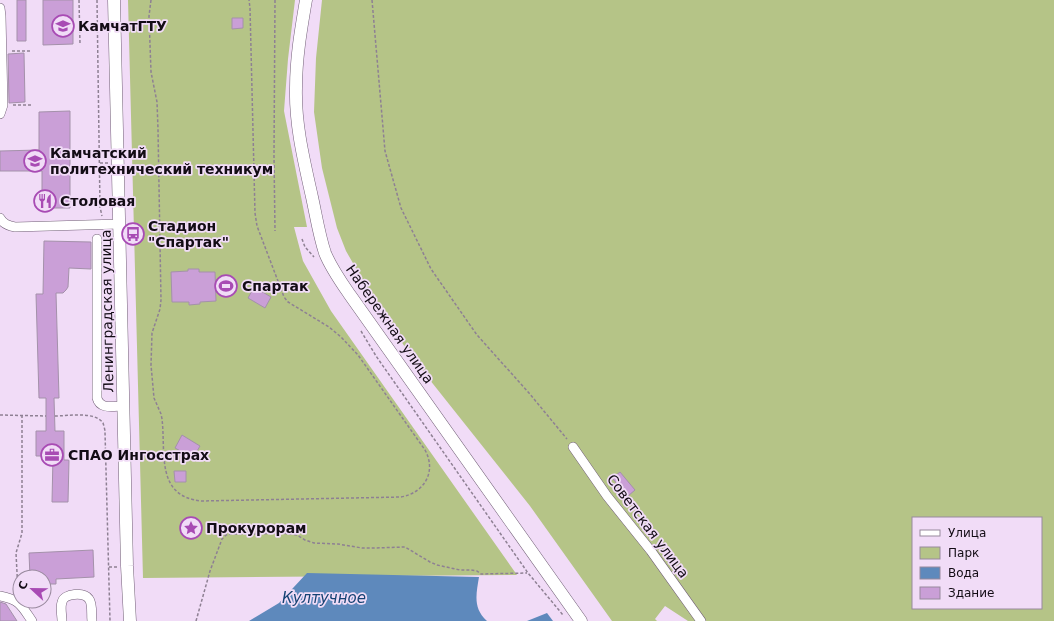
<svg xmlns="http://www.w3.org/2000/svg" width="1054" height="621" viewBox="0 0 1054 621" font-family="'DejaVu Sans',sans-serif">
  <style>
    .green { fill: #b5c487; fill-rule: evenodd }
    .water { fill: #5e89bc }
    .building { fill: #ca9fd7; stroke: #a491aa }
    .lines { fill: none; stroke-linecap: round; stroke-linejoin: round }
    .minor-casing { stroke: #726077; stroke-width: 10 }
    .major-casing { stroke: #726077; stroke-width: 13 }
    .path { stroke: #8e8093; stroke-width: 1.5; stroke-dasharray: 3 2; stroke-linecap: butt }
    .minor { stroke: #fff; stroke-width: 9 }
    .major { stroke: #fff; stroke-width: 12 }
    .labels { text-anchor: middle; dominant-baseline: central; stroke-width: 3.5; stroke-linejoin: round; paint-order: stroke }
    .poi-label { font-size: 14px; font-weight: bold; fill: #130c15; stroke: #f1dcf7; text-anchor: start }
    .street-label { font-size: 14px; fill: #130c15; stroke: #f1dcf7 }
    .water-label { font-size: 15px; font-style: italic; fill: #154273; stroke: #f1dcf7 }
  </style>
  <rect width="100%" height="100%" fill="#f1dcf7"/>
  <path class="green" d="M128,0H295L288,59L284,111L307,227H294L303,261L331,311L517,575L143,578Z
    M322,0H1054V621H688L665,606L655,619L657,621H612L530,506L410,355L369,291L346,251L337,228L322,168L314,112L316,58ZM913,518H1041V608H913Z"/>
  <path class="water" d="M307,573L479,577C476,595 473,608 487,621H249L279,603Z
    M547,613L553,621H527Z"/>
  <path class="building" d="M17,0H26V41H17Z
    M43,0H73V44L43,45Z
    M232,18H243V28L232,29Z
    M24,53L25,102L9,103L8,54Z
    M70,111V208H42V171H0V151L39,150V112Z
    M44,241L91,242V269L69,268L68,287L66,290L63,293H56L59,398H54L55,431H64V460H69L68,502H52L53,456H36V431H46V398H39L36,294H43Z
    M188,269H199V272H215L216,301L200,302V304L189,305V302H172L171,272L188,271Z
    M254,287L271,297L265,308L248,298Z
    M182,435L200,446L193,458L175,448Z
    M174,471H186V482H175Z
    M620,472L635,490L628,496L612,478Z
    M93,550L94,577L56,579V584H44V577H30L29,553Z
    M0,602L6,604L17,621H0Z"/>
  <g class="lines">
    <g class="minor-casing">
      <path id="minor" d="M0,8L1,16L3,105L0,114
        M0,218C3,224 9,226 15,227L120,224
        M97,239V398C100,410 114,406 124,406
        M573,447L607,496L651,551L701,621
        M0,596C20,600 21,605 32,621
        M62,621C62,615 60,608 62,602C64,593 84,592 89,599C93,604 91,615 92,621"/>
    </g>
    <g class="major-casing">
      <path id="major" d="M114,0L127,566L130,621
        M306,0C301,29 296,58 296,88C295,125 304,161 312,197C316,215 319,235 325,253C331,268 341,282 350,295L581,621"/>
    </g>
    <path class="path" d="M79,0L80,44
      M97,0L100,207L102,216
      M151,0L149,16L151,72L157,102L158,129L161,300L160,309L152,333L151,365L154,398L161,414L162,419C166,452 155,497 202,501L401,497C424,493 437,472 425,450L358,355L341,337L329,327L288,302L284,297L281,289L257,226L255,213L250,8L249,0
      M275,0L274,156L275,231
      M372,0L385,151L401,208L431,269L477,335L529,393L567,439
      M12,51H30
      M13,105H31
      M100,163H108
      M302,239L305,247L314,257
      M361,331L376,356L528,573L563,615
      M0,415L46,416
      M55,416C68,416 95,411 103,423C104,426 105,430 105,432L110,621
      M109,567H117
      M18,592L16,553L22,533V415
      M196,621L210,571L222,539L226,535L230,534H254L282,533L297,535L305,540L314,543L338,544L362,548H374L405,547L430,562L437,565L460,570H471L477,571L481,574L527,573"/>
    <use href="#minor" class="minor"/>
    <use href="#major" class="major"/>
  </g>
  <defs>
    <g id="university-ring" transform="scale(1.15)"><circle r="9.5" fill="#f1dcf7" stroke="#a84bb4" stroke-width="1.5"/><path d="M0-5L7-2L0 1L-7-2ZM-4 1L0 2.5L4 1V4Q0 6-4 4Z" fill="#a84bb4"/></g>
    <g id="restaurant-ring" transform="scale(1.15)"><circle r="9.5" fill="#f1dcf7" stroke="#a84bb4" stroke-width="1.5"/><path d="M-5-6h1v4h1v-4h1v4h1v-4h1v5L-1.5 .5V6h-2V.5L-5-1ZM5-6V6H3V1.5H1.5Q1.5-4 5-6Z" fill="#a84bb4"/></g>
    <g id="bus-ring" transform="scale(1.15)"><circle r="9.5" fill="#f1dcf7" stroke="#a84bb4" stroke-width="1.5"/><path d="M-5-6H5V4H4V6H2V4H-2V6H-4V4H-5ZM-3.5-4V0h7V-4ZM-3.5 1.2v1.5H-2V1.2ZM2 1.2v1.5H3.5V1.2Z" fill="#a84bb4"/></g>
    <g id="stadium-ring" transform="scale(1.15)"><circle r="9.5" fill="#f1dcf7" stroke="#a84bb4" stroke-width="1.5"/><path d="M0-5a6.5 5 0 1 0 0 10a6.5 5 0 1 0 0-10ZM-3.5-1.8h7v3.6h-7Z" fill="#a84bb4"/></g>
    <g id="office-ring" transform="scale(1.15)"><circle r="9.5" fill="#f1dcf7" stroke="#a84bb4" stroke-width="1.5"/><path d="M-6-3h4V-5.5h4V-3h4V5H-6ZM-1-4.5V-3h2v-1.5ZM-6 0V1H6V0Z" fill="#a84bb4"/></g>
    <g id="sight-ring" transform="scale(1.15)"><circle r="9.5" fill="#f1dcf7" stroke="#a84bb4" stroke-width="1.5"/><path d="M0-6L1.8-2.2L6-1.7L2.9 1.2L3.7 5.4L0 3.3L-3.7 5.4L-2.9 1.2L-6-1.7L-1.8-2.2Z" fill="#a84bb4"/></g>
  </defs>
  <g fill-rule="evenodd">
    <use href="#university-ring" x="63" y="26"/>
    <use href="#university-ring" x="35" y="161"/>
    <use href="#restaurant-ring" x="45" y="201"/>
    <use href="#bus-ring" x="133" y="234"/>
    <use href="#stadium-ring" x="226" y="286"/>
    <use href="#office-ring" x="52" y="455"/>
    <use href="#sight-ring" x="191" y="528"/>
  </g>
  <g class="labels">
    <g class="poi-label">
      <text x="78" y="26">КамчатГТУ</text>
      <text x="50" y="153">Камчатский<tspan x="50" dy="16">политехнический техникум</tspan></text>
      <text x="60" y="201">Столовая</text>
      <text x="148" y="226">Стадион<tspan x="148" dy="16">"Спартак"</tspan></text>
      <text x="242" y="286">Спартак</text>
      <text x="68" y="455">СПАО Ингосстрах</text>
      <text x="206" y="528">Прокурорам</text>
    </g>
    <g class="street-label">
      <text transform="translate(107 311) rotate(-91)">Ленинградская улица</text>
      <text transform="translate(390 324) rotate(55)">Набережная улица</text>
      <text transform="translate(648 526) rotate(53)">Советская улица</text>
    </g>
    <g class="water-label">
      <text x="324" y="598">Култучное</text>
    </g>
  </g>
  <rect x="912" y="517" width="130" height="92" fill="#f1dcf7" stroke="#98899d"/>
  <rect x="920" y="530" width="20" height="6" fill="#ffffff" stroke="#98899d"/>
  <text x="948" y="537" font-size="12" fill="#130c15">Улица</text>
  <rect x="920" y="547" width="20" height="12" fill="#b5c487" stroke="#98899d"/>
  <text x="948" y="557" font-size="12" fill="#130c15">Парк</text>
  <rect x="920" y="567" width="20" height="12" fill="#5e89bc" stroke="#98899d"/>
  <text x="948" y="577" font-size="12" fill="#130c15">Вода</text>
  <rect x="920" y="587" width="20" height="12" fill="#ca9fd7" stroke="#98899d"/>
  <text x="948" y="597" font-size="12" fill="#130c15">Здание</text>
  <g transform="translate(32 589) rotate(292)"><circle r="19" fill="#f1dcf7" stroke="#98899d"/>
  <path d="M0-3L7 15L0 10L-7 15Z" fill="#a84bb4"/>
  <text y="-6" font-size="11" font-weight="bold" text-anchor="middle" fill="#130c15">С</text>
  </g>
</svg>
